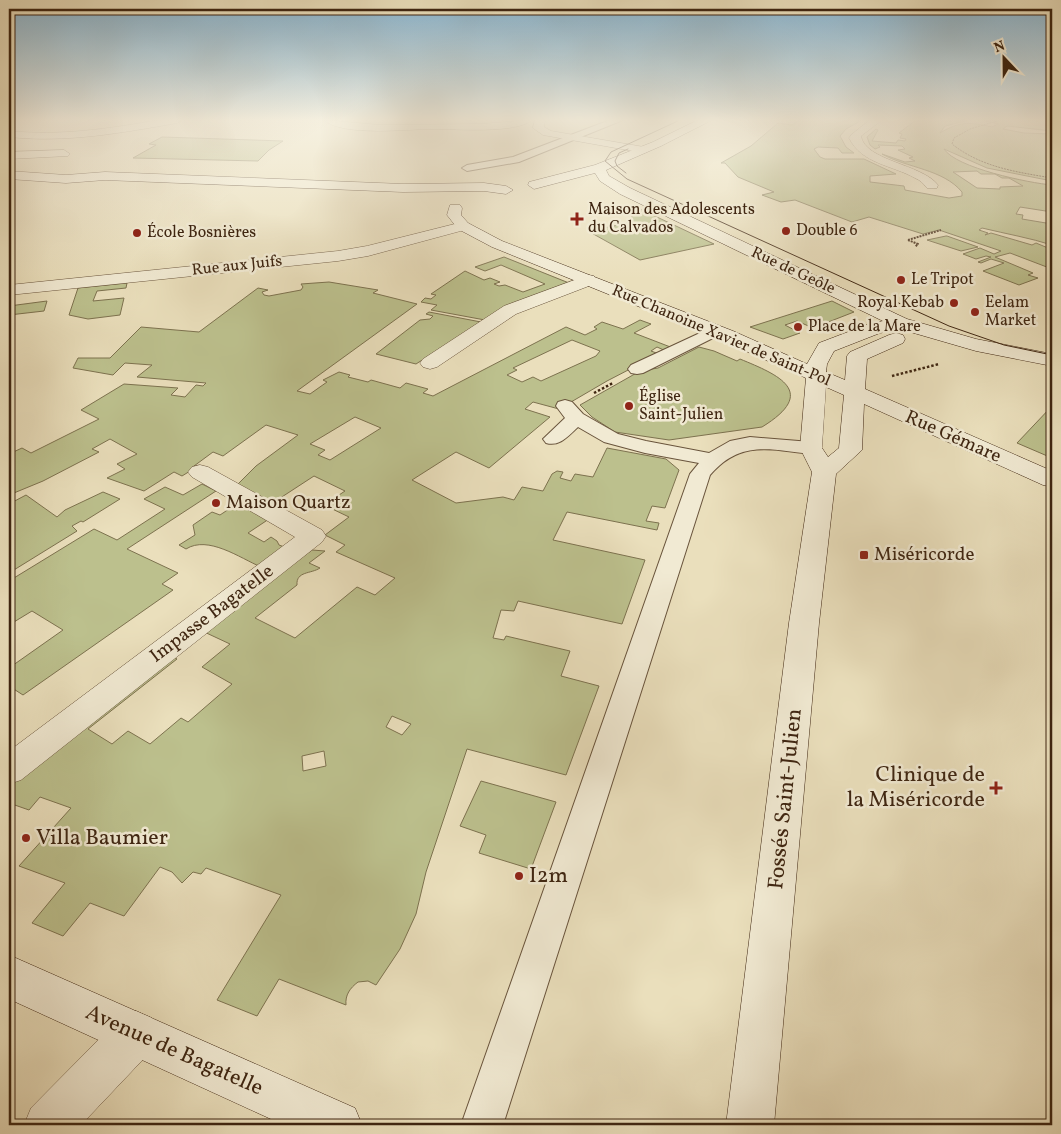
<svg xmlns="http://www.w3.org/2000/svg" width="1061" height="1134" viewBox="0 0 1061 1134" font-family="Vollkorn,serif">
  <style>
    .green { fill: #bcc08d; stroke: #7d724f; fill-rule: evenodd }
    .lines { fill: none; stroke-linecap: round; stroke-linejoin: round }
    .lane-casing { stroke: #69543c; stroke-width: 2 }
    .street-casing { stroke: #69543c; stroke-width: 1 }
    .secondary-casing { stroke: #3e2511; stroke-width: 1 }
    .path-far2 { stroke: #3e2511; stroke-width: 1; stroke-dasharray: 2 1; stroke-linecap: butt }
    .path-far1 { stroke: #3e2511; stroke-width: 2; stroke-dasharray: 2 1; stroke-linecap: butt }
    .path { stroke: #3e2511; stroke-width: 2.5; stroke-dasharray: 2.5 2; stroke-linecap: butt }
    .lane { fill: #f1ead3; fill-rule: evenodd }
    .street { fill: #f1ead3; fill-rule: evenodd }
    .secondary { fill: #f1ead3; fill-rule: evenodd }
    .tram { stroke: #3e2511; stroke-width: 1 }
    .poi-dot { fill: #8f2418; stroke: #f1ead3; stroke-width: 2 }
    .labels { text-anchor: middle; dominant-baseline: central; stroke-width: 5; stroke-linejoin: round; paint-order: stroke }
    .far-poi-label { font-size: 16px; fill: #3e2511; stroke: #f1ead3; text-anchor: start }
    .far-street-label { font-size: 16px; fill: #3e2511; stroke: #f1ead3 }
    .street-label { font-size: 19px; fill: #3e2511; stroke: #f1ead3 }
    .poi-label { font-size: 19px; fill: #3e2511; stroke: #f1ead3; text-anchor: start }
    .near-poi-label { font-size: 22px; fill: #3e2511; stroke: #f1ead3; text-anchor: start }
    .near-street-label { font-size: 22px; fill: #3e2511; stroke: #f1ead3 }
  </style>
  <rect width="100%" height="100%" fill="#eadfbc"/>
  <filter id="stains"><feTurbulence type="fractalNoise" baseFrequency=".004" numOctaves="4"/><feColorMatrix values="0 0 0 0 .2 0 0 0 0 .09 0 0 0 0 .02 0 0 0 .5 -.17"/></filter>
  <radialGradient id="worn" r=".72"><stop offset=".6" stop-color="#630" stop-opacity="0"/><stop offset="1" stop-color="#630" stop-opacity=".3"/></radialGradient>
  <path class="green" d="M799,120H862L846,129L840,136L846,147L854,153H842L838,148L818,147L814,149L820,157L825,159H864L896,174L870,176V182L904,186L905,190L949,198L962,196V192C943,169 907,168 882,154L905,162L915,161L909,158L913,157L898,150L905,149L902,146L878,145L880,147L875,149L870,145L867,137L876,129L878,130L872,141L896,143L898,140L905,141L906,139L900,138L902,134L899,133L916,120L965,121L945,126L940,133C960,121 970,122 992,127L998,124L983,120H1052V131L1007,126L1003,129L1024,133L1052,134V181L987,168L944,149C956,168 1029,183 1052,185V212L1020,207L1016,214L1023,215L1022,219L1052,224V245C1030,238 1007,234 982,228L979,230L988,233L985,235L991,233L1032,245L1036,243L1048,248L1052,246V269L1010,253L995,257L1033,273L1028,275L1038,278L1019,285L983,271L1004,263L991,259L981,263L978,262L991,257L986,256L976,259L963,254L980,248L994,254L1001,251L939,230L923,234L869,217L852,222L795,200L781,202L762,195L774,192L738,177L725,163H721L751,146L778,123L792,125ZM977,171L981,174H995L1002,178H1009L1023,186L1000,187V189L977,188L953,172Z
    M162,137L283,141L269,150L258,161L133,158L156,145L149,144Z
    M640,209L714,244L640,260L588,231L624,224Z
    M946,236H947L978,247L961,251L927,240Z
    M504,257L569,283L485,320L431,310L437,305L421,302L425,298L431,299L436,295L431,294L465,271L484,280L490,278L500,282L494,284L499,286L505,285L523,292L545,284L501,265L485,271L475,267Z
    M329,282L378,290L373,293L417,304L297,391L310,394L327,382L323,380L339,372L350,375L348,377L368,382L371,380L400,388L406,383L428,389L423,393L433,396L566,327L585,335L597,329L594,327L602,322L623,329L640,320L651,324L634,333L673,348L666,351L657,347L651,351L659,354L607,381L559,409L533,402L525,409L550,417L489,468L456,452L412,480L456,503L503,497L514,500L522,487L543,491L552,474L557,471L563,472L560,478L571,481L575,474L593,477L607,448L666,459L679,470L665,508L652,506L646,521L659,523L657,530L567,512L553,540L645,560L622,624L518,601L514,611L501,610L493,638L504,640L506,636L570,651L561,676L599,686L566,775L467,749L426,872L416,914L400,949L376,985L368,981L358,982C350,988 345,995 346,1005L279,979L257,1016L217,1000L281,895L206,868L201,874L193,872L182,883L172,872L160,867L124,916L90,903L63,936L32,923L65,883L19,866L71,808L40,797L29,810L9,803V788L18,778L169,654L177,659L88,729L112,744L128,731L150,744L181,718L188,722L232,684L202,667L230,644L200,630L312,550L325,551L309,563L320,568C311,574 296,571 297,585L255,618L295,638L357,587L375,595L395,578L336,552L345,545L325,535L349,517L324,505L345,491L314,476L268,506L234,488L256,466L298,435L266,425L223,456L213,452L194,466L195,468L182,476L174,472L144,491L107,478L125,469L117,464L137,454L110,439L92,449L99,452L43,481L9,495V454L22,448L31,453L99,419L81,410L124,384L178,388L171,395L185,397L196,385L203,386L206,383L137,377L152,365L125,363L113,375L73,368L78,358H110L141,327L199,332L258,288L268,290L262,292L264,295L269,296L301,290L303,287L301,284ZM572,340L600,351L596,356L541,381L533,377L522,382L507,375L517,370L513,368ZM355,417L381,428L330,460L318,455L325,450L310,444ZM392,716L411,724L402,735L386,727ZM324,751L326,766L303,771L302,756Z
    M127,283L126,288L97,291L93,301L124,298L120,315L88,319L69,315L78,288Z
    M47,301L44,311L9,315V306Z
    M832,301L854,312L813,328L797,321L785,325L800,333L783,339L750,327Z
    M429,312L481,322L416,364L376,354L420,320L430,319L433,316L426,314Z
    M699,347L714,351L737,361L740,359C779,375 819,392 762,427L669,440L615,432L592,417L580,405L640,371L658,368Z
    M1052,406V458L1017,443Z
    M202,484L216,491L127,549L178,573L162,584L173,590L23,695L9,686V668L63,630L32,611L9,625V581L94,529L117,540L165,509L144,499L165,487L183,495Z
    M103,492L120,499L83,522L81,521L72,526L77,531L9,573V504L26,495L57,517L65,510Z
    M238,503L269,519L248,533L264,542L271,537L277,541L279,545L287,548L261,567C240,558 208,535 186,549L179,545L195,535L193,525L212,512L220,515Z
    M481,781L556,802L531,869L479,853L486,835L460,826Z"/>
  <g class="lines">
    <g class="lane-casing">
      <path id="lane" d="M610,120H623L519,162L467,171L462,168L467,165L513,157Z
        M715,326L721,328L723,331L721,334L643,373L637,374L631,373L628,369L631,365Z
        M565,400L572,402L583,414L618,434L646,441L709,453L730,441L750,437L811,442L818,444L821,448L818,452L811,454C769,449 740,440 710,475L503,1125H461L690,474L699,463L645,453L604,442L578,427C568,436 560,447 546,443L543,439L565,418L556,406L558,402Z"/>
    </g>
    <g class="street-casing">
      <path id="street" d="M158,120H182L177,123C121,133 66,143 9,137V131C60,136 108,129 158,120Z
        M324,120L380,125L480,124L532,120C516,134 456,129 434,129C408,129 343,137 324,120Z
        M535,120H545L544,127L551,131L644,147L650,150L644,153L543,135L533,128Z
        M870,120H882L861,136C865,161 922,164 938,185L937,188H927C924,184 920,180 915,178C892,165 862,164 849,138L851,135Z
        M64,150L70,154L68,156L9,159V152Z
        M463,222L468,223L470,226L468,229L368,256L338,261L9,295V285L338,251L367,246Z
        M588,275L594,276L596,280L594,284L516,314L437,367L430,369L423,367L420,363L423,359L504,306Z
        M200,465L208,467L322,530L326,536L322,542L21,780L9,784V751L295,537L192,477L188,472L192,467Z
        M136,1011L152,1018L159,1034L152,1050L81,1125H24L31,1108L120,1018Z"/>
    </g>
    <g class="secondary-casing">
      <path id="secondary" d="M698,120H712L661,146L606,170L609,176L630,188L907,319L976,339L1052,354V366L976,351L900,329L880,333L834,351L827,364L826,372L845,380L847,356L850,352L889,335L896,333L903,335L905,339L903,343L867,359L865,389L1052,471V487L1043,485L864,404L862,450L836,474L819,623L774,1125H726L789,623L812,472L800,448L806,378L719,339L492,247L458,229L447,215L450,205H460L462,208L461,215L468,223L502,241L733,331L807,364L819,343L869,324L883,321L620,194L600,181L595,173L534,189L528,185L529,182L595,165L653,142ZM826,387L844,395L839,448L828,457L822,448Z
        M9,171L66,175L105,172L403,184L484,183L506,186L513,190L506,194L484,191L403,192L105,180L66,183L9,179Z
        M9,955L355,1108L362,1125H284L9,999Z"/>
    </g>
    <path class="path-far2" d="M1000,120L970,129L954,138L952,144C981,167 1016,172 1052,178
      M1050,132L1052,133"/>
    <path class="path-far1" d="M908,240L941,230
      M908,240L918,244L915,247"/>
    <path class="path" d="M892,376L939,364
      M594,393L613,383"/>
    <use href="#lane" class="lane"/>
    <use href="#street" class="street"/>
    <use href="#secondary" class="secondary"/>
    <path class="tram" d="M680,120L611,152L605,161L627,179L949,326L1004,345L1052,355
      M626,173L617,166L615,161L619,153L628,149"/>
  </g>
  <linearGradient id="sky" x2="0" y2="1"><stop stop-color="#88b7d4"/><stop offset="0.43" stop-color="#f6f1e1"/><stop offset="1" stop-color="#f6f1e1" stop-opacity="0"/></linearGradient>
  <rect width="1061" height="279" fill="url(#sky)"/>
  <g class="poi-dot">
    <path d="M574.5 211.5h5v5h5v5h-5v5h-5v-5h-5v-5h5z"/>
    <circle cx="786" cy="231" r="5"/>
    <circle cx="137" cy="233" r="5"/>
    <circle cx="901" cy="280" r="5"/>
    <circle cx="954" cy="303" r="5"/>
    <circle cx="975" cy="312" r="5"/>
    <circle cx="798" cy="327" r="5"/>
    <circle cx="629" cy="406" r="5"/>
    <circle cx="216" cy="503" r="5"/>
    <rect x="859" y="550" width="10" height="10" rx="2.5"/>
    <path d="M993.5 780.5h5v5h5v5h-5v5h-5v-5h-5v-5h5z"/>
    <circle cx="26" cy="838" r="5"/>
    <circle cx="519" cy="876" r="5"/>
  </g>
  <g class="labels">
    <g class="far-poi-label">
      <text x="588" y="210">Maison des Adolescents<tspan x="588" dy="18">du Calvados</tspan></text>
      <text x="796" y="231">Double 6</text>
      <text x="147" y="233">École Bosnières</text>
      <text x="911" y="280">Le Tripot</text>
      <text x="944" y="303" text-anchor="end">Royal Kebab</text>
      <text x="985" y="303">Eelam<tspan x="985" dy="18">Market</tspan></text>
      <text x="808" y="327">Place de la Mare</text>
      <text x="639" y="397">Église<tspan x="639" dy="18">Saint-Julien</tspan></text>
    </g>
    <g class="far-street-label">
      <text transform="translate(237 266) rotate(-6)">Rue aux Juifs</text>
      <text transform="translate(793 271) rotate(25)">Rue de Geôle</text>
      <text transform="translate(721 336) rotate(23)">Rue Chanoine Xavier de Saint-Pol</text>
    </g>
    <g class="street-label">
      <text transform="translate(953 437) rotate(24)">Rue Gémare</text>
      <text transform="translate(212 614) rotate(-37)">Impasse Bagatelle</text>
    </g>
    <g class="poi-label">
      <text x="226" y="503">Maison Quartz</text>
      <text x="874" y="555">Miséricorde</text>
    </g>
    <g class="near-poi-label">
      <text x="985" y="775" text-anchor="end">Clinique de<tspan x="985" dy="25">la Miséricorde</tspan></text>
      <text x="36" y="838">Villa Baumier</text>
      <text x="529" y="876">I2m</text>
    </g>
    <g class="near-street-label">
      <text transform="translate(786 799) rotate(-84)">Fossés Saint-Julien</text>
      <text transform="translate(174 1051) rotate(24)">Avenue de Bagatelle</text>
    </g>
  </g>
  <rect width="1061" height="1134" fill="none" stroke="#eadfbc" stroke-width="30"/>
  <rect x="10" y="10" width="1041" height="1114" fill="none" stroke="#3e2511" stroke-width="2.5"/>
  <rect x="15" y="15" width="1031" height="1104" fill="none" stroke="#3e2511"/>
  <g transform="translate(1004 58) rotate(338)" stroke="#f1ead3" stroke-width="4" paint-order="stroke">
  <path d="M0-4L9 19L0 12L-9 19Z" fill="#3e2511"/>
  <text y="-8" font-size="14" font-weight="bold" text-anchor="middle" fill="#3e2511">N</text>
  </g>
  <rect width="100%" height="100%" filter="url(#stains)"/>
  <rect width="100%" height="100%" fill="url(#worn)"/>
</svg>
